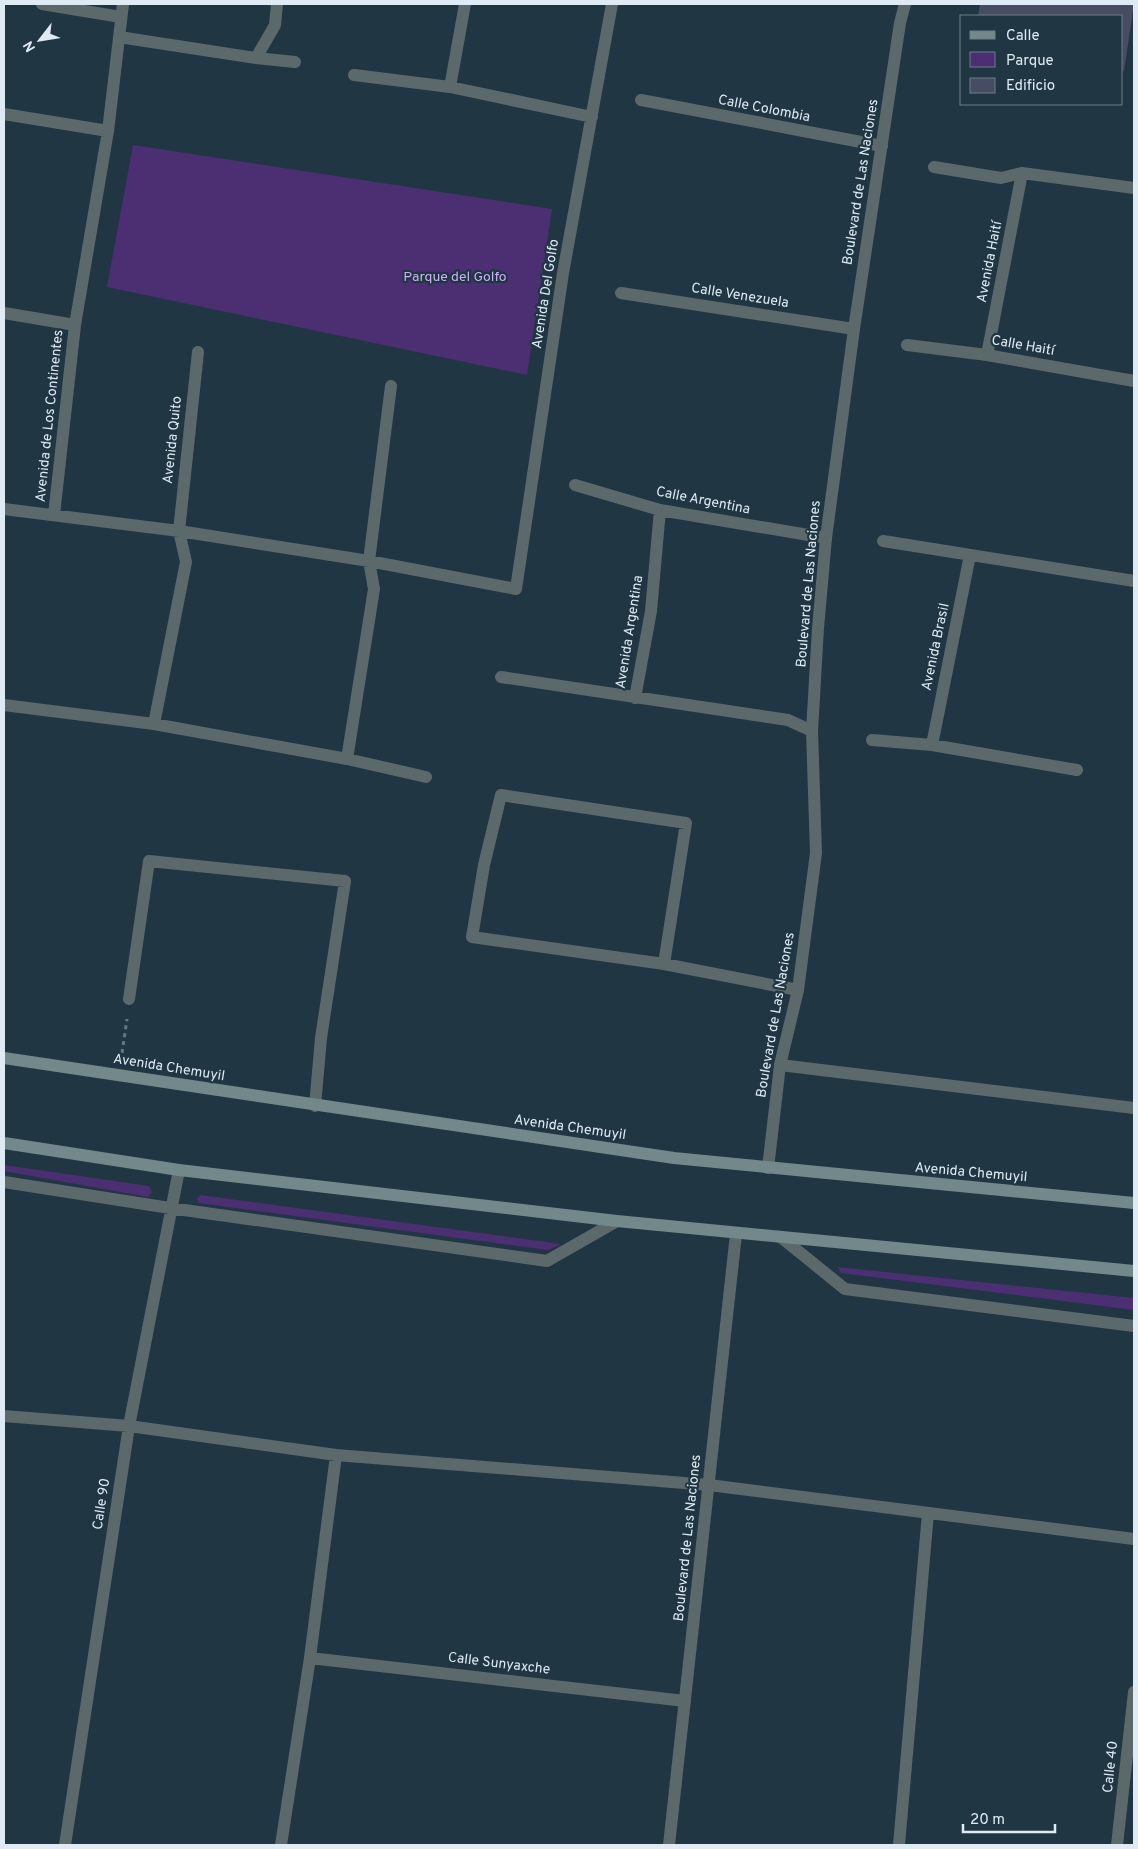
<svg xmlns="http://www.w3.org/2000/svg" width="1138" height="1849" viewBox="0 0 1138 1849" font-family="Overpass,sans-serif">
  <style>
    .green { fill: #4c2f72 }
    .building { fill: #464d62 }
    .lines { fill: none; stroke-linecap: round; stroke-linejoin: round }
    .path { stroke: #657782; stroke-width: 3; stroke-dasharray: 4 4; stroke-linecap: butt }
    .minor { stroke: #5c696b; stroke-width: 12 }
    .tertiary { stroke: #5c696b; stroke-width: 12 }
    .secondary { stroke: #73888b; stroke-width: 12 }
    .labels { text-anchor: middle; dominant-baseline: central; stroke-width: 4.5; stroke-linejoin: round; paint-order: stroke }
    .street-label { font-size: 14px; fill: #deebf4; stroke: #213643 }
    .park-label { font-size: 14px; fill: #c9b2f2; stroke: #213643 }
  </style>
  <rect width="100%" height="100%" fill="#213643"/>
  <path class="green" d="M133,145L552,209L527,375L107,287Z
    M4,1165L149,1186L152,1192L148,1197L4,1171Z
    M200,1195L561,1244L548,1250L199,1203L197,1199Z
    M837,1267L1134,1298V1310L841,1273Z"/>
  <path class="building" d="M980,4H1134L1124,71L1122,70V16H978Z"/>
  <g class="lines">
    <path class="path" d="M122,1053L127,1019"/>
    <path class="minor" d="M42,4L121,17
      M119,37L256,58L295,62
      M256,58L275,25L277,4
      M354,75L450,87L592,117
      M450,87L465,4
      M641,100L882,146
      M4,114L108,131
      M934,167L1001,178L1022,173L1134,188
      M621,293L854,329
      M4,313L75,325
      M907,345L987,355L1134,381
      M987,355L1022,173
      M575,485L660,510L826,538
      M4,509L179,531L369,561L516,589L563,273L612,4
      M54,515L75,325L108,131L123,4
      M883,541L1134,581
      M970,555L932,745L1077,770
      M501,677L788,720L812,731
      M635,698L651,611L660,510
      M4,705L154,724L347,759L426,777
      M154,724L186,562L179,531L198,352
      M872,740L932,745
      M347,759L374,589L369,561L391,386
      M664,964L686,823L501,795L484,865L472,937L664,964L798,990
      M129,999L149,861L345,881L321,1038L315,1106
      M780,1065L1134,1108
      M4,1182L170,1208L547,1261L617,1221
      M782,1238L845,1289L1134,1326
      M4,1416L129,1426L336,1455L709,1485L1134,1539
      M310,1658L685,1701
      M65,1845L129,1426L179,1170
      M281,1845L310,1658L336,1455
      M899,1845L928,1513
      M1117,1845L1134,1692"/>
    <path class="tertiary" d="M768,1168L780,1065L798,990L816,853L812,731L818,628L826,538L854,329L900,23L905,4
      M669,1845L736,1234"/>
    <path class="secondary" d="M4,1058L674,1158L1134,1203
      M4,1143L179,1170L617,1221L1134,1271"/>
  </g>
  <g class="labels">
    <g class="street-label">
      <text transform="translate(764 109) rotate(11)">Calle Colombia</text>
      <text transform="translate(861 182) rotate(-81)">Boulevard de Las Naciones</text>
      <text transform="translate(990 262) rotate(-79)">Avenida Haití</text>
      <text transform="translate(546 294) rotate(-81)">Avenida Del Golfo</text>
      <text transform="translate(740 296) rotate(9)">Calle Venezuela</text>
      <text transform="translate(1023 346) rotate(10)">Calle Haití</text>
      <text transform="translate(50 416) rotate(-84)">Avenida de Los Continentes</text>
      <text transform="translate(173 440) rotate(-84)">Avenida Quito</text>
      <text transform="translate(703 501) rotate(11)">Calle Argentina</text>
      <text transform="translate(809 584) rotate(-85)">Boulevard de Las Naciones</text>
      <text transform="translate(630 632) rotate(-81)">Avenida Argentina</text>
      <text transform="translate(936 647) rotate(-78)">Avenida Brasil</text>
      <text transform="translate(776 1015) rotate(-80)">Boulevard de Las Naciones</text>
      <text transform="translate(169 1068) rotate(9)">Avenida Chemuyil</text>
      <text transform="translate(570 1128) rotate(8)">Avenida Chemuyil</text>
      <text transform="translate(971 1173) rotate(5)">Avenida Chemuyil</text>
      <text transform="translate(102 1504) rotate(-81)">Calle 90</text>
      <text transform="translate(688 1538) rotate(-84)">Boulevard de Las Naciones</text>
      <text transform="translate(499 1664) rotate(7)">Calle Sunyaxche</text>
      <text transform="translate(1111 1767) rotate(-84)">Calle 40</text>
    </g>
    <g class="park-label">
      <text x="455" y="277">Parque del Golfo</text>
    </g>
  </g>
  <rect width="1138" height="1849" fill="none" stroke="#deebf4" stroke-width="10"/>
  <rect x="960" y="15" width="162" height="90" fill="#213643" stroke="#6d7e8a"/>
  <rect x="970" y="31" width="25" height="8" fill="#73888b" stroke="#6d7e8a"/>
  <text x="1006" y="40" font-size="15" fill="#deebf4">Calle</text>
  <rect x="970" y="52" width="25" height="15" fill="#4c2f72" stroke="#6d7e8a"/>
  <text x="1006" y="65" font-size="15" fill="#deebf4">Parque</text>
  <rect x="970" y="78" width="25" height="15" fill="#464d62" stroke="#6d7e8a"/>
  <text x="1006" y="90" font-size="15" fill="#deebf4">Edificio</text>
  <g transform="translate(40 40) rotate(239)" stroke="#213643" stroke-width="4" paint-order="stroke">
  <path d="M0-4L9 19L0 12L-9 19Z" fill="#deebf4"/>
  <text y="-8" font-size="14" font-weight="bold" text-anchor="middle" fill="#deebf4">N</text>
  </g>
  <path d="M963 1824v8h92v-8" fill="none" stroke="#deebf4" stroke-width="2.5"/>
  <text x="970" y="1824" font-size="15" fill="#deebf4" stroke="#213643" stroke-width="4" paint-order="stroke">20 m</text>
</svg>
